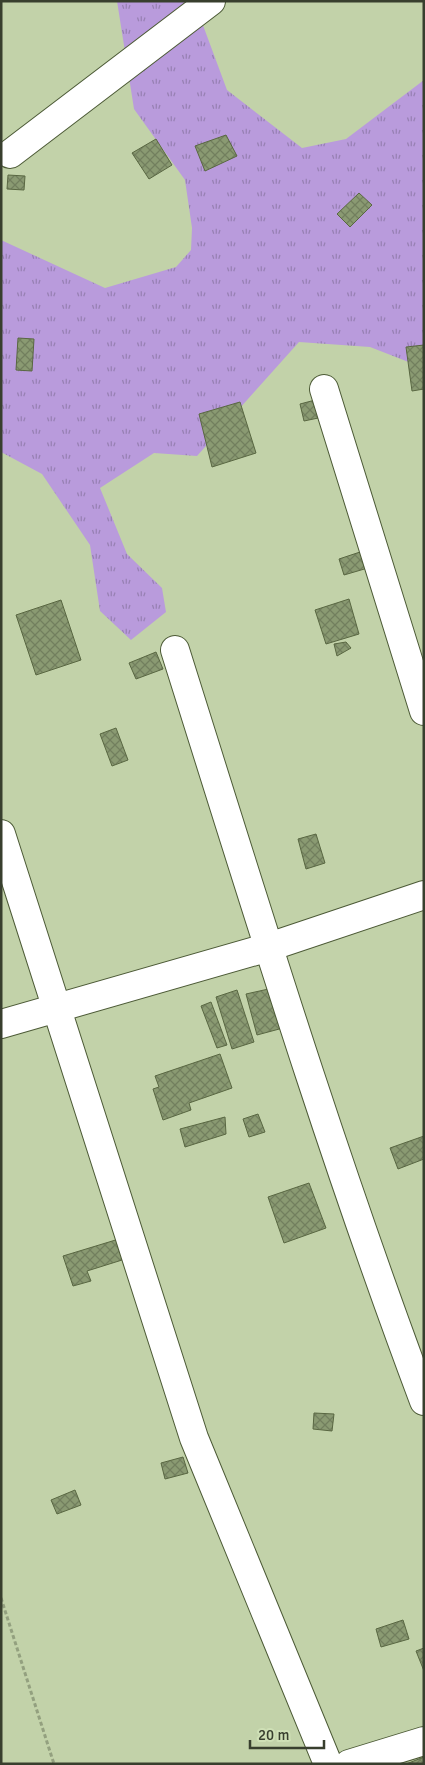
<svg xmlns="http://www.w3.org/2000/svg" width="425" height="1765" viewBox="0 0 425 1765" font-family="Signika,sans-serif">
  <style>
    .grass { fill: url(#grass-tufts) }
    .building { fill: url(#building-cross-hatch); stroke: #596742 }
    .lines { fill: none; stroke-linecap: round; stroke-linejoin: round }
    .minor-casing { stroke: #4c5a36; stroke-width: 30 }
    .path { stroke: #93a07f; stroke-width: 3; stroke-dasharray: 4 2.5; stroke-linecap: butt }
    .minor { stroke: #fff; stroke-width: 28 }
  </style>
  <defs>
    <pattern id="grass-tufts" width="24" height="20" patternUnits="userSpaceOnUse" patternTransform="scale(1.25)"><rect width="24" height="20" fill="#b99bdc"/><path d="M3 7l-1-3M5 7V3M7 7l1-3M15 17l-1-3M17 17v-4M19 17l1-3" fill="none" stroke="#9780b3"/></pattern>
    <pattern id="building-cross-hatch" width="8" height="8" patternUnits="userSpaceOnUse" patternTransform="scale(1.25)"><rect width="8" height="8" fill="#8a9a72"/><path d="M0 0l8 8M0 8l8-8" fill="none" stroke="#727f5e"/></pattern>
  </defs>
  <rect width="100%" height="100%" fill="#c2d2a9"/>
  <path class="grass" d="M117,1H194L227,90L302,148L346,139L424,80V368L370,347L299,342L197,456L154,453L100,488L127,554L162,588L166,612L131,640L100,611L90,545L42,474L1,452V240L105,288L176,267L191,250L192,228L185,180L134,109Z"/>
  <path class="building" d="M226,135L237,156L205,171L195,146Z
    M156,139L172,165L149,179L132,153Z
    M8,175L25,176L24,190L7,189Z
    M359,193L372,205L350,227L337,214Z
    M18,338L34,339L32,371L16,370Z
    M424,345V389L412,391L406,347Z
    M319,399L323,417L304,421L300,404Z
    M240,402L256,453L212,467L199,414Z
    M372,548L378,565L344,575L339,559Z
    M349,599L359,634L326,644L315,610Z
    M61,600L81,660L36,675L16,615Z
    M346,642L351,648L337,656L334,644Z
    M156,652L163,669L136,679L129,663Z
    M116,728L128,760L112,766L100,734Z
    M316,834L325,863L306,869L298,839Z
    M273,988L283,1028L257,1035L246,994Z
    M237,990L254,1042L232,1049L216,997Z
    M211,1002L227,1045L217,1048L201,1006Z
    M220,1054L232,1088L189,1103L191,1110L163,1120L153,1089L159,1087L155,1076Z
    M258,1114L265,1132L249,1137L243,1119Z
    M225,1117L226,1134L185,1147L180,1129Z
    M424,1136V1159L398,1169L390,1148Z
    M309,1183L326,1228L284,1243L268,1197Z
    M132,1235L138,1255L87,1271L91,1281L73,1286L63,1256Z
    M314,1413L334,1414L332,1431L313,1429Z
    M183,1457L188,1473L165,1479L161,1463Z
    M75,1490L81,1505L57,1514L51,1500Z
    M403,1620L409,1639L381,1647L376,1629Z
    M424,1648V1671L416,1651Z
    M424,1757V1764H406Z"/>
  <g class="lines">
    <g class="minor-casing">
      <path id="minor" d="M10,154L211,1
        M324,389L424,711
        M175,650C254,901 331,1154 424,1401
        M1,834L194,1438L328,1764
        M1,1024L269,947L424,895
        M349,1764L424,1741"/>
    </g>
    <path class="path" d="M1,1598L54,1764"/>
    <use href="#minor" class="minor"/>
  </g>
  <rect width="425" height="1765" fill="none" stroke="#383f2e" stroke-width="5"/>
  <path d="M250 1740v8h74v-8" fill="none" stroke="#383f2e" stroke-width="2.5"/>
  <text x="258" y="1740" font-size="15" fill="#383f2e" stroke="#cfe0b6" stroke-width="4" paint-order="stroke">20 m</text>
</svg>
